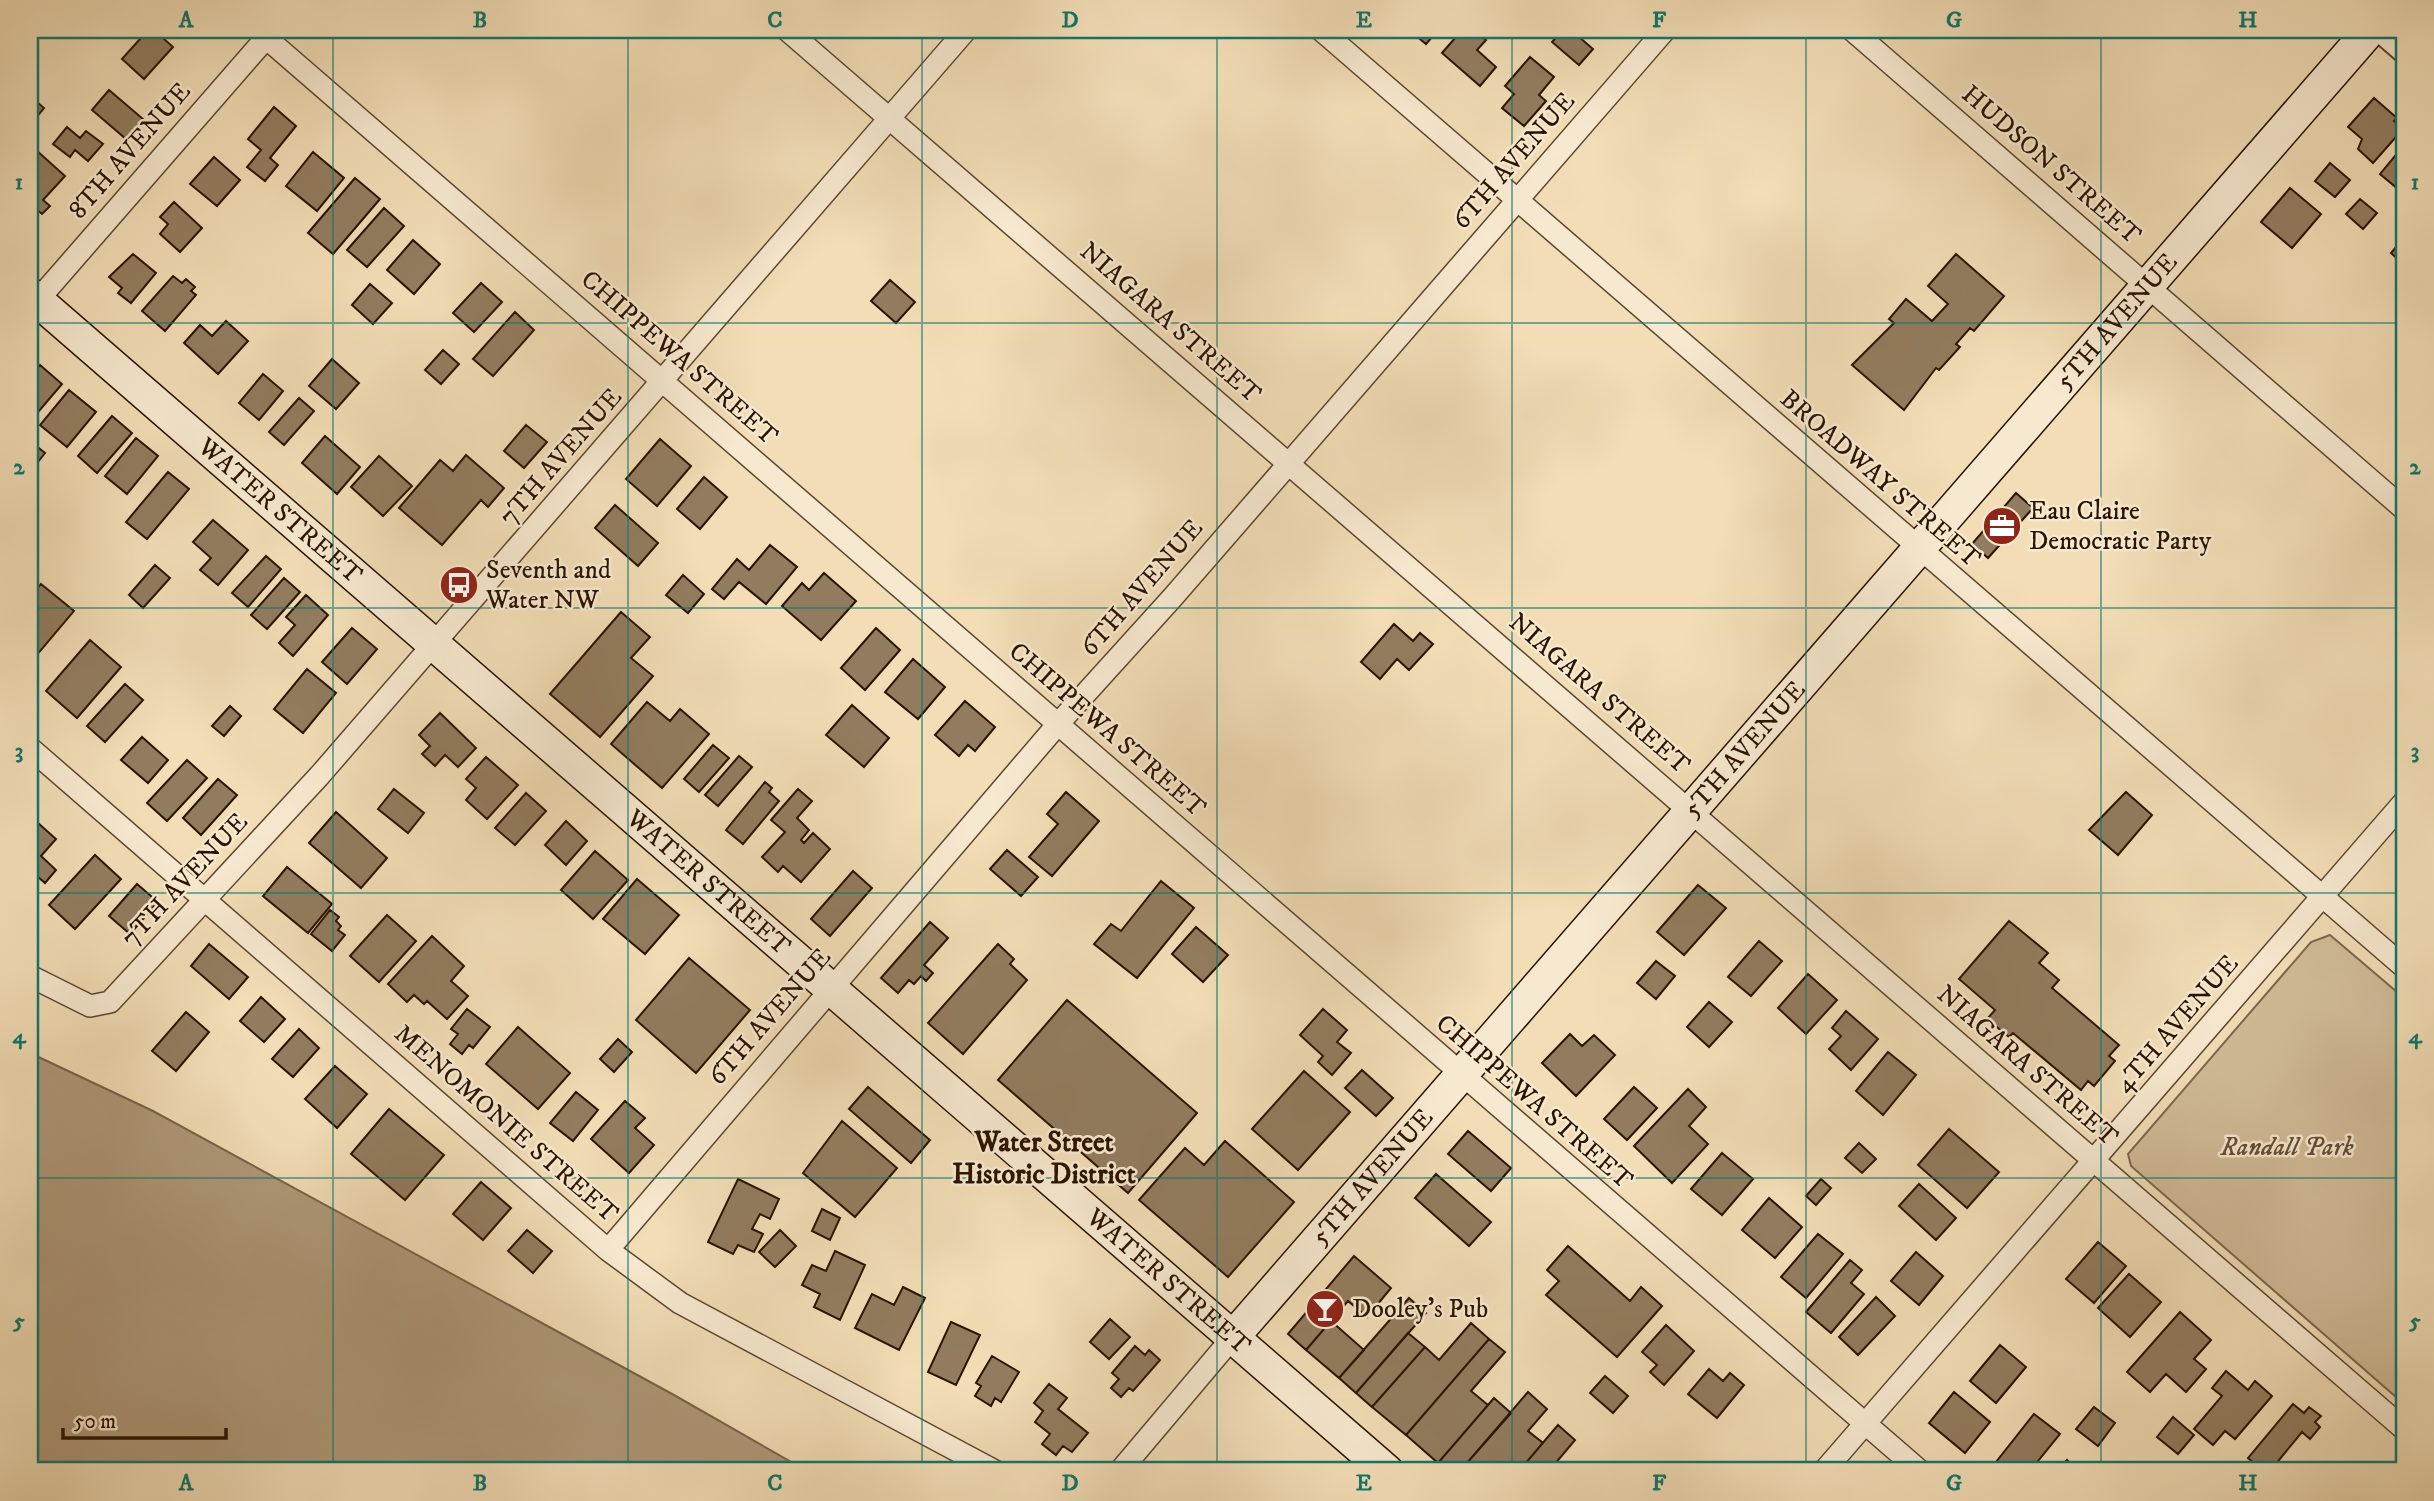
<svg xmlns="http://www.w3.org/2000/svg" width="2434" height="1501" viewBox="0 0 2434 1501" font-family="'IM FELL DW Pica',serif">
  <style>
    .green { fill: #d0bb97; stroke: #7d674c; stroke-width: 2 }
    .water { fill: #ae9878; stroke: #796348; stroke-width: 2 }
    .building { fill: #927c5f; stroke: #2a1300; stroke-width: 2 }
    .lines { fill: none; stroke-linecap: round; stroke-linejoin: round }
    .minor-casing { stroke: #5c462e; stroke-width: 24 }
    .tertiary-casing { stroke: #5c462e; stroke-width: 30 }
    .secondary-casing { stroke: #2a1300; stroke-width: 35 }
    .minor { stroke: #f7e9d0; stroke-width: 21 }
    .tertiary { stroke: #f7e9d0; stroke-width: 26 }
    .secondary { stroke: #f7e9d0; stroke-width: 32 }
    .grid { fill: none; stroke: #0f766e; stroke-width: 2; stroke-opacity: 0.55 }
    .labels { text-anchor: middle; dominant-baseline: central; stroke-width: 5; stroke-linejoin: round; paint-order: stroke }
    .street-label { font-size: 26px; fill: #2a1300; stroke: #f7e9d0 }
    .poi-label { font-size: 26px; fill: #2a1300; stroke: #f7e9d0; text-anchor: start }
    .park-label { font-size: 26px; font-style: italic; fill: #644e35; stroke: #f7e9d0 }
    .neighbourhood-label { font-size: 28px; font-weight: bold; fill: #2a1300; stroke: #f7e9d0 }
    .neatline { fill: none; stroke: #0f766e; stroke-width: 2.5 }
    .grid-label { font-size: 23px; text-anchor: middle; font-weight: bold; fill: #0f766e }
  </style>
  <rect width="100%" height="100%" fill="#f2ddb6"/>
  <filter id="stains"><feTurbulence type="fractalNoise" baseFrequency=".00286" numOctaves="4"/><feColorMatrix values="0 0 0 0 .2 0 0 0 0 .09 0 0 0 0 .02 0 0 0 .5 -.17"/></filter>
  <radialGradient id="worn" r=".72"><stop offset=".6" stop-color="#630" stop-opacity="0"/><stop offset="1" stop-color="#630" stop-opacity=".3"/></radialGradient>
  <path class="green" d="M2330,935L2404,998V1404L2131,1166L2128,1154L2311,942Z"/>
  <path class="water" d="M30,1053L153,1111L674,1395L807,1471H30Z"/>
  <path class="building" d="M135,30H154L173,47L144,79L122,59L140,39L133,33Z
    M1409,30H1438L1426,44Z
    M1462,30H1474L1486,40L1477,50L1496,67L1480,86L1442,53Z
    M1563,30H1571L1593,49L1579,65L1552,42Z
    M1530,57L1554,77L1539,95L1546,101L1524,126L1502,108L1514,94L1505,86Z
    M109,90L143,119L126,139L92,110Z
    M30,96L44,108L30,125Z
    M2374,98L2397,118L2394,121L2403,129L2373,163L2358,149L2362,139L2348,127Z
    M274,107L296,126L270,158L278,165L265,181L247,167L261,150L248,139Z
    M67,127L80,138L86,131L103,144L88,161L75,150L70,157L53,144Z
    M2404,145V194L2380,174Z
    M36,150L65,176L43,200L50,206L42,214L36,209L30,216V172L37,164L30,156Z
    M313,152L344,178L317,211L286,186Z
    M214,157L240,180L217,206L190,184Z
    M2330,163L2350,180L2335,197L2315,181Z
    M355,178L380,199L333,254L308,233Z
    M2290,188L2321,214L2292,248L2261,222Z
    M2360,199L2377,213L2363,229L2346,214Z
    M174,202L202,228L180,252L160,234L168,224L160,217Z
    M384,208L404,226L367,267L347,250Z
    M2403,239L2404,240V265L2391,253Z
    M413,240L440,264L414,294L387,270Z
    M133,254L156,273L131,303L118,293L122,288L109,277Z
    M1956,254L2004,296L1974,331L1970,328L1956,344L1960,347L1939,370L1936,368L1904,410L1852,365L1894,323L1889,319L1906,299L1932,321L1948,304L1928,286Z
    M173,276L182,283L186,279L195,287L191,291L196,295L165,331L142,311Z
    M890,280L915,302L896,323L871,301Z
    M481,283L502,302L474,332L453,313Z
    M370,284L392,303L373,324L352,305Z
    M515,312L534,330L493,376L473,359Z
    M226,321L248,341L218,374L184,343L200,325L212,336Z
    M443,350L459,364L441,384L425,370Z
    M332,359L359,383L336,409L309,386Z
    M40,365L62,384L33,418L30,415V377Z
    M263,374L283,391L259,420L239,403Z
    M69,390L96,412L67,447L40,425Z
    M299,398L314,411L284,445L269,432Z
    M112,416L132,433L97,473L78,456Z
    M526,425L547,442L524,468L504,451Z
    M325,436L360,467L337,494L302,463Z
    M136,438L158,456L127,494L105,476Z
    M660,439L691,466L657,506L626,479Z
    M30,441L45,453L30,472Z
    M466,455L504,488L488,507L481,500L442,545L399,508L440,460L453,471Z
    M379,456L412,486L383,516L351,487Z
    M168,472L189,489L147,539L126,522Z
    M704,477L727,497L700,529L677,509Z
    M2016,493L2033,508L1988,558L1972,544Z
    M615,505L658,543L638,566L595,528Z
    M213,520L248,550L218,585L200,570L211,558L193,542Z
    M770,545L797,567L766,604L739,582L724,599L712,589L737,559L749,570Z
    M266,556L281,569L248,607L232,593Z
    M155,565L170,578L143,608L129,595Z
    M824,573L856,601L821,640L782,606L802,583L809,590Z
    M683,575L704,594L688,613L666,595Z
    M284,578L300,592L267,629L251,615Z
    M41,584L74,611L30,663V597Z
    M306,595L328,615L293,656L279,643L295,625L286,617Z
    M621,612L650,637L631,658L653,676L600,737L550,694Z
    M1394,624L1413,641L1420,633L1433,644L1409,670L1397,659L1380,679L1361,662Z
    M352,628L377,649L347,684L322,662Z
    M876,628L900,650L865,690L841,668Z
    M90,640L121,667L77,718L46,691Z
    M913,659L945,687L918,719L885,692Z
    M307,669L336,693L303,733L274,709Z
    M125,684L143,700L105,742L87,726Z
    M965,701L995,727L975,751L968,745L959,756L935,735Z
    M647,702L670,721L680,709L709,734L662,788L611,744Z
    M852,705L889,738L864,767L826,735Z
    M230,706L241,716L224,736L212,726Z
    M440,713L476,748L458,767L445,755L435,766L422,754L430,746L419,735Z
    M142,737L168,760L148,783L121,760Z
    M713,745L729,758L699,792L684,779Z
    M739,756L752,767L718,806L705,795Z
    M486,757L518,785L487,819L466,800L476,788L466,779Z
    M187,760L207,778L167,821L147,803Z
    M218,779L237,795L201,835L183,818Z
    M765,782L772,788L769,792L779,801L743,844L726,830Z
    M394,789L424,813L408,833L378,809Z
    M798,789L812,801L797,818L809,830L801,840L804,843L813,833L830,849L801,882L783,866L778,872L762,857L785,832L771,820Z
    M1066,792L1099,821L1052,876L1029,857L1058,824L1047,814Z
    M2126,792L2152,815L2118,855L2089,830Z
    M526,793L546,811L515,845L495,828Z
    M336,812L387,858L361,888L309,843Z
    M566,821L587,841L566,865L545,845Z
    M38,823L56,839L41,856L56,870L45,883L30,870L35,861L30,857V833Z
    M1007,850L1038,877L1021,896L990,869Z
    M595,851L628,880L593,919L561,890Z
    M95,855L121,879L75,929L49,905Z
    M287,867L332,904L308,933L263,896Z
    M853,871L872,888L830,936L811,919Z
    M637,879L679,915L645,954L603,919Z
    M1161,881L1194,908L1137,978L1094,944L1111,924L1121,931Z
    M137,884L158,902L130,934L109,916Z
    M1698,885L1726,908L1684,955L1657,932Z
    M330,910L339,917L336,921L341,926L338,930L345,935L332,951L311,934Z
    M387,915L416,941L379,982L350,956Z
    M2009,921L2048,953L2039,963L2059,980L2052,988L2119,1045L2109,1056L2115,1061L2094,1086L2088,1081L2081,1090L2013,1033L2009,1037L1987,1019L1995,1010L1959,979Z
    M930,922L948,938L924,965L933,973L926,981L921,976L914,984L909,980L898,993L881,978Z
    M1196,927L1228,955L1203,982L1172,954Z
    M432,936L464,966L451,981L468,996L447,1019L427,1001L424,1004L414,995L407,1002L388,984Z
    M1759,941L1782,961L1751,996L1728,977Z
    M209,944L248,977L229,999L191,966Z
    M998,944L1014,959L1010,964L1027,980L963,1054L928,1023Z
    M689,958L750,1010L696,1073L636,1020Z
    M1656,961L1675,976L1656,999L1637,983Z
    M1808,974L1837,1000L1806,1034L1778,1008Z
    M261,997L285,1019L264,1042L240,1021Z
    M1067,1000L1197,1113L1128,1193L998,1080Z
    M1709,1002L1732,1022L1709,1047L1687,1027Z
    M467,1009L490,1027L473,1048L469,1045L462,1054L450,1044L458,1034L451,1029Z
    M1323,1009L1347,1030L1337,1042L1351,1053L1332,1075L1318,1062L1323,1056L1300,1035Z
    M1846,1011L1878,1039L1851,1070L1829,1049L1841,1036L1832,1028Z
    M186,1012L209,1032L176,1071L152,1051Z
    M518,1027L570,1073L538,1109L486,1064Z
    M299,1029L319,1048L293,1077L272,1059Z
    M1570,1034L1582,1046L1594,1035L1615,1055L1576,1096L1542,1063Z
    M618,1039L632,1052L614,1072L600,1059Z
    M1888,1052L1916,1075L1883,1115L1856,1091Z
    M335,1066L367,1094L337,1128L305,1099Z
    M1362,1070L1393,1098L1376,1116L1345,1088Z
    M1304,1071L1350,1112L1298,1170L1252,1129Z
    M868,1087L930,1140L911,1163L849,1109Z
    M1634,1087L1657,1108L1627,1140L1604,1119Z
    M1688,1089L1706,1107L1689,1126L1708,1144L1672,1183L1634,1146Z
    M576,1092L598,1110L573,1141L550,1123Z
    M625,1101L645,1118L635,1128L654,1145L629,1173L591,1139Z
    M389,1109L444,1155L405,1200L351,1154Z
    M842,1121L897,1168L855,1217L803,1173Z
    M1949,1129L1999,1172L1967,1208L1918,1165Z
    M1468,1131L1511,1168L1491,1191L1448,1154Z
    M1225,1141L1294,1202L1228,1277L1139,1200L1185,1148L1204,1165Z
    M1859,1143L1876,1159L1862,1173L1845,1158Z
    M1722,1153L1753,1179L1722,1215L1691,1189Z
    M1436,1174L1491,1222L1469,1246L1415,1198Z
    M738,1179L779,1199L770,1219L760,1214L752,1229L763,1234L754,1252L738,1245L733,1254L708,1242Z
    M1821,1179L1831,1188L1816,1205L1806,1196Z
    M481,1182L511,1208L483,1240L453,1214Z
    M1919,1184L1956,1218L1936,1240L1899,1206Z
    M1769,1198L1802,1227L1775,1258L1742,1230Z
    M822,1209L840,1218L830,1240L812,1231Z
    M527,1230L552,1251L533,1273L508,1251Z
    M780,1230L796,1246L775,1267L759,1252Z
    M1818,1234L1843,1254L1806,1298L1781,1277Z
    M2098,1242L2126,1266L2094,1303L2066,1279Z
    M1568,1246L1630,1301L1641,1287L1662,1306L1617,1357L1546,1295L1559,1281L1547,1270Z
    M835,1251L865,1265L840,1320L814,1307L820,1294L802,1285L812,1265L826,1271Z
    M1916,1252L1943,1276L1919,1305L1891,1281Z
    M1354,1256L1391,1288L1367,1317L1348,1301L1306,1350L1288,1334Z
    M1850,1260L1862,1270L1851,1283L1864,1294L1831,1333L1806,1312Z
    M2129,1274L2161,1302L2130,1337L2098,1308Z
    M903,1287L925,1298L899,1350L855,1328L872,1294L894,1305Z
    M1876,1297L1895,1316L1858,1355L1839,1337Z
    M1409,1298L1426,1313L1356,1393L1339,1378Z
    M2180,1312L2211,1340L2194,1359L2206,1369L2186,1392L2166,1374L2150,1392L2127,1372Z
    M1110,1319L1130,1337L1109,1359L1090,1342Z
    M1331,1321L1364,1350L1339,1378L1306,1350Z
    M951,1322L980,1335L956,1385L928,1372Z
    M1471,1323L1489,1339L1406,1435L1372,1407L1425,1347L1439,1360Z
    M1666,1325L1694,1351L1664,1385L1650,1372L1657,1365L1642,1352Z
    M1408,1333L1425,1347L1372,1407L1356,1393Z
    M1489,1339L1505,1352L1471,1391L1488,1405L1438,1463L1406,1435Z
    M2000,1345L2026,1367L1996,1403L1970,1381Z
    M1135,1346L1145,1355L1149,1350L1160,1360L1133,1391L1129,1388L1121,1397L1111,1388L1119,1379L1112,1373Z
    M992,1356L1019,1372L1001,1402L995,1398L991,1406L975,1396L981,1386L976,1383Z
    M1709,1369L1723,1381L1730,1373L1744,1385L1717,1418L1688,1394Z
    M2226,1371L2248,1390L2255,1381L2272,1396L2235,1439L2225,1431L2213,1445L2194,1429L2222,1396L2212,1388Z
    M1605,1376L1628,1396L1613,1413L1590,1393Z
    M1049,1384L1067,1398L1058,1409L1088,1433L1072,1452L1063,1446L1056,1455L1042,1444L1050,1434L1035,1422L1043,1411L1034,1403Z
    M1528,1392L1547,1409L1528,1431L1543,1443L1519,1471H1460Z
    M1954,1392L1990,1422L1965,1453L1929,1423Z
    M1494,1398L1511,1413L1460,1471H1447L1438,1463Z
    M2293,1404L2304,1413L2309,1407L2321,1416L2315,1422L2320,1427L2310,1439L2302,1432L2270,1471H2264L2248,1458Z
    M2094,1407L2115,1423L2098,1446L2076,1429Z
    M2034,1414L2060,1434L2030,1471H2007L1996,1462Z
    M2173,1417L2194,1435L2178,1454L2157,1437Z
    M1558,1425L1575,1440L1549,1471H1519Z
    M2067,1460L2079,1471H2057Z"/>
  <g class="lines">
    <g class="minor-casing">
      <path id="minor" d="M257,30L1920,1471
        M787,30L2404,1429
        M1321,30L2404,967
        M1852,30L2404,509
        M30,309L273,30
        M30,748L608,1250L680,1303L995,1471
        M30,976L90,1006L110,1002L320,775L966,30
        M608,1250L1058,724L1173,597L1665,30
        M1120,1471L1233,1337
        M1824,1471L2404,802"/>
    </g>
    <g class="tertiary-casing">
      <path id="tertiary" d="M2382,30L2404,49"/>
    </g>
    <g class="secondary-casing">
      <g id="secondary">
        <path id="s1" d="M30,294L1387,1471"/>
        <path id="s2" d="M1233,1337L2370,30"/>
      </g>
    </g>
    <use href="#minor" class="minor"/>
    <use href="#tertiary" class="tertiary"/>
    <use href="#secondary" class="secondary"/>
  </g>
  <path class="grid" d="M333,30V1471M628,30V1471M922,30V1471M1217,30V1471M1512,30V1471M1806,30V1471M2101,30V1471M30,323H2404M30,608H2404M30,893H2404M30,1178H2404"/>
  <defs>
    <g id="office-disc" transform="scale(2.0125)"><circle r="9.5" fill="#8f2418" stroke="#f7e9d0"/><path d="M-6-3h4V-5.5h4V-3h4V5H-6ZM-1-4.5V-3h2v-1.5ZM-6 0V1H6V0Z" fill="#fff"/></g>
    <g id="bus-disc" transform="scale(2.0125)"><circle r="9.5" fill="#8f2418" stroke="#f7e9d0"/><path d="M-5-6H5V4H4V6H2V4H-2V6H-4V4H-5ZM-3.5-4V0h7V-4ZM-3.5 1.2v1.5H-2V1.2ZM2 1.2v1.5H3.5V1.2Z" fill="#fff"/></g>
    <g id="bar-disc" transform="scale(2.0125)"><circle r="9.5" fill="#8f2418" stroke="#f7e9d0"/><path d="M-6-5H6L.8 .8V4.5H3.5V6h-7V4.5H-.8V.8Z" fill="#fff"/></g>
  </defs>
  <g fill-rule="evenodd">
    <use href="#office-disc" x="2002" y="526"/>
    <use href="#bus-disc" x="459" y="585"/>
    <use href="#bar-disc" x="1325" y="1309"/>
  </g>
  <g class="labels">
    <g class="street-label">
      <text transform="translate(130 151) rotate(-49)">8TH AVENUE</text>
      <text transform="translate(1514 161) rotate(-49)">6TH AVENUE</text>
      <text transform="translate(2051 165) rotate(41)">HUDSON STREET</text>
      <text stroke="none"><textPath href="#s2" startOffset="1346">5TH AVENUE</textPath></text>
      <text transform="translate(1170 323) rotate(41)">NIAGARA STREET</text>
      <text transform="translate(679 358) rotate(41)">CHIPPEWA STREET</text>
      <text transform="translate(561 457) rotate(-49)">7TH AVENUE</text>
      <text transform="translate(1880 479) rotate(41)">BROADWAY STREET</text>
      <text stroke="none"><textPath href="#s1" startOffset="331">WATER STREET</textPath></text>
      <text transform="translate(1142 588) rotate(-49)">6TH AVENUE</text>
      <text transform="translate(1599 694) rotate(41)">NIAGARA STREET</text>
      <text transform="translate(1107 730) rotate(41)">CHIPPEWA STREET</text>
      <text stroke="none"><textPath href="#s2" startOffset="779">5TH AVENUE</textPath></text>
      <text transform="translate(185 880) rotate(-47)">7TH AVENUE</text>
      <text stroke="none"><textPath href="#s1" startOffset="898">WATER STREET</textPath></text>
      <text transform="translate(770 1017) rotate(-49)">6TH AVENUE</text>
      <text transform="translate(2177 1024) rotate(-49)">4TH AVENUE</text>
      <text transform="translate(2027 1066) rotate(41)">NIAGARA STREET</text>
      <text transform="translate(1534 1102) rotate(41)">CHIPPEWA STREET</text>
      <text transform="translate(506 1124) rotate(41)">MENOMONIE STREET</text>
      <text stroke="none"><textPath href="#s2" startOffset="212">5TH AVENUE</textPath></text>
      <text stroke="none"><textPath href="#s1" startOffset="1507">WATER STREET</textPath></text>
    </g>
    <g class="poi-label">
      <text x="2029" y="511">Eau Claire<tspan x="2029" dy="30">Democratic Party</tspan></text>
      <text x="486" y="570">Seventh and<tspan x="486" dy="30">Water NW</tspan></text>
      <text x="1352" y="1309">Dooley's Pub</text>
    </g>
    <g class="park-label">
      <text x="2287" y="1147">Randall Park</text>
    </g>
    <g class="neighbourhood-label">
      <text x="1044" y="1142">Water Street<tspan x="1044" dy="32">Historic District</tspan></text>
    </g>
  </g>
  <rect width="2434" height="1501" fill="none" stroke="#f2ddb6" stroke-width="77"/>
  <path d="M63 1428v10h163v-10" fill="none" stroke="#2a1300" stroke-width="3.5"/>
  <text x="74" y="1428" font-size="21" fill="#2a1300" stroke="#f7e9d0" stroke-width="5" paint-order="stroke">50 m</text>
  <rect x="38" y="38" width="2358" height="1424" class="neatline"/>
  <g class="grid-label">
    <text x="186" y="27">A</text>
    <text x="480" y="27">B</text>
    <text x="775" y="27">C</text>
    <text x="1070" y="27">D</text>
    <text x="1364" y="27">E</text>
    <text x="1659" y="27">F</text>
    <text x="1954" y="27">G</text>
    <text x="2248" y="27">H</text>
    <text x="19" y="189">1</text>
    <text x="2415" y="189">1</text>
    <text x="19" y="474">2</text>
    <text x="2415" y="474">2</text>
    <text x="19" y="758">3</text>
    <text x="2415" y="758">3</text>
    <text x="19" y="1043">4</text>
    <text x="2415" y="1043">4</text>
    <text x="19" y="1328">5</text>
    <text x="2415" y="1328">5</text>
    <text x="186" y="1490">A</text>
    <text x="480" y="1490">B</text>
    <text x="775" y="1490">C</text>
    <text x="1070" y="1490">D</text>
    <text x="1364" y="1490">E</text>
    <text x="1659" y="1490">F</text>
    <text x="1954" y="1490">G</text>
    <text x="2248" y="1490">H</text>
  </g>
  <rect width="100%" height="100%" filter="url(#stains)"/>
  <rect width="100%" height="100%" fill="url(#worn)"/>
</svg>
